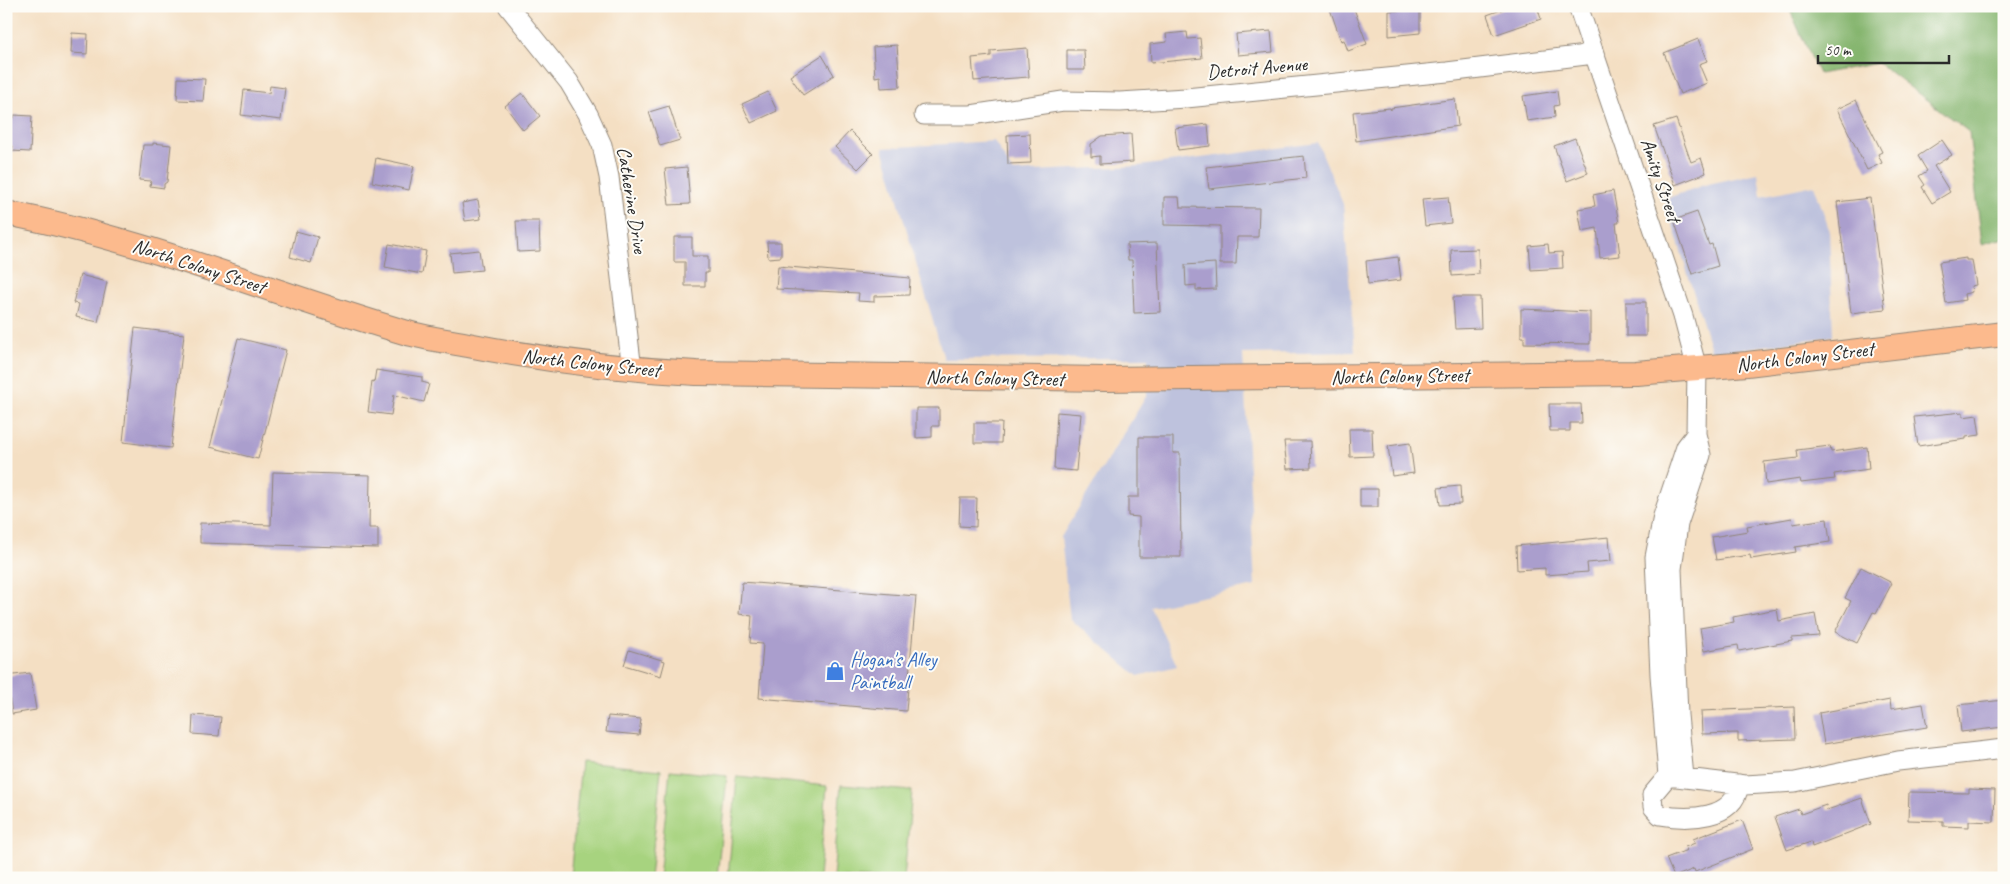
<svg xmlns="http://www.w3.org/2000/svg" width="2010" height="884" viewBox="0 0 2010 884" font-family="Caveat,sans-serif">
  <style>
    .industrial { fill: #bec2dd }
    .green { fill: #a7d37f; stroke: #697f55 }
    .forest { fill: #85b56e; stroke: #58704c }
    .building { fill: #aa9ecd }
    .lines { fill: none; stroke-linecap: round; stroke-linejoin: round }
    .minor-casing { stroke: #908577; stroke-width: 21 }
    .major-casing { stroke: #908577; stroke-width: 26 }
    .minor { stroke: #fff; stroke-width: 19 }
    .major { stroke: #fcba8d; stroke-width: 24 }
    .labels { text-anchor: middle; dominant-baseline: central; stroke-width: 4; stroke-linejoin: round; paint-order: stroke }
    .street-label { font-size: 20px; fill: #2b2b2b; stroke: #fdfcf7 }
    .shop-label { font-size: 20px; fill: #366cbe; stroke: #fdfcf7; text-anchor: start }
  </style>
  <rect width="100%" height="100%" fill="#fdfcf7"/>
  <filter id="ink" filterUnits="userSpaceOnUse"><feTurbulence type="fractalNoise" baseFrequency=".02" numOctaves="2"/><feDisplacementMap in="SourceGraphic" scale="10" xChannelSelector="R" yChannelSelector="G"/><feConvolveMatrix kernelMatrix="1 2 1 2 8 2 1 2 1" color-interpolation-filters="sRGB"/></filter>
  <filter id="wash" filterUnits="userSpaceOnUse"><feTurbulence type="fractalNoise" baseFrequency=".0096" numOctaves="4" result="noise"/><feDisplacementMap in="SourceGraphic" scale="20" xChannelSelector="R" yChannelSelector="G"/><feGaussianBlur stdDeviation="1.12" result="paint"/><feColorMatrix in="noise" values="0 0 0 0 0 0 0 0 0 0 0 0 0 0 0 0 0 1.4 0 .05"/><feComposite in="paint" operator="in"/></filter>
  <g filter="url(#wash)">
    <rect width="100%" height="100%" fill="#f4dfc3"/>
    <path class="industrial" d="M994,141L1013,172L1139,166L1318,143L1343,204L1355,352L1243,354L1255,586L1151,607L1177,666L1138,676L1070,619L1061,537L1147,395L1148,358L944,359L883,148Z
      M1758,173L1761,196L1814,185L1829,229L1833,336L1712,353L1665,199L1704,185Z"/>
    <path class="green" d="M581,762L661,770L650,878H570Z
      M670,770L727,776L717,878H659Z
      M737,777L827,786L819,878H728Z
      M841,785L912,791L904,878H833Z"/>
    <path class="forest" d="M1788,6H2004V238L1982,244L1969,132L1878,63L1819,74Z"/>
    <g id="blocks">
      <path class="building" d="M1329,6H1353L1367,44L1348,51L1344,40L1341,41Z
        M1512,6H1537L1541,19L1494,35L1487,15Z
        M1420,10V33L1389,36V11Z
        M1271,31L1273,52L1238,55L1236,34Z
        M1187,32L1188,39L1200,38L1202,58L1151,63L1150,44L1167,42L1166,34Z
        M72,33L88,34L87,54L71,53Z
        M1698,39L1707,61L1699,64L1707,83L1680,94L1664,53Z
        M897,45L900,87L881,88L880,76L875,77L873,47Z
        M1027,48L1029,77L974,81L972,58L991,56V51Z
        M1067,50H1084L1085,70H1067Z
        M822,55L834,75L803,95L790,76Z
        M178,78L205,79L203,101L177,100Z
        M270,86L285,88L281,120L241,115L244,90L269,93Z
        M1557,91L1559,105L1554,106L1555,117L1527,121L1523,96Z
        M768,92L777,111L751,123L742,104Z
        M522,93L540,116L523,130L505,106Z
        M1455,99L1458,126L1356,141L1353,112L1390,108L1391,110V108Z
        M1856,100L1882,152L1878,154L1882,163L1867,170L1837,109Z
        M669,106L680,140L660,146L649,112Z
        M14,115L32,116L30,152L12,151L13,146L6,145V118H14Z
        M1676,119L1691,162L1701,158L1706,173L1675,185L1654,126Z
        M1208,124L1210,146L1178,150L1175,128Z
        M850,131L873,154L858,169L835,147Z
        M1030,134L1031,163L1008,164L1007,135Z
        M1131,134L1133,162L1100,164V156L1091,157V144L1102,136Z
        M1575,138L1588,173L1567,181L1554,146Z
        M1942,140L1952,155L1934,166L1950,192L1932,203L1922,187L1925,185L1919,176L1927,171L1918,156Z
        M153,143L171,145L167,182L164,184V188L150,186L151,181L139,180L143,145H153Z
        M1304,156L1306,178L1209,189L1206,167Z
        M376,158L414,166L409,190L372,182Z
        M687,167L690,204L669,205L665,169Z
        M1613,191L1619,223H1616L1620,256L1600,258L1597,228L1582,231L1578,209L1595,206L1593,195Z
        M1164,197H1179L1180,207L1259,208L1258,237H1237L1236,264H1220V226L1164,225Z
        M1448,197L1451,223L1425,226L1422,199Z
        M1870,198L1885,309L1851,313L1837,202Z
        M478,200L481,219L465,221L462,203Z
        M1697,212L1709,245L1712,244L1718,266L1692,274L1674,220Z
        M516,221H539L540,251L518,252Z
        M296,231L318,237L311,263L290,257Z
        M674,237H692V256H708V273H705V286H685V262H674Z
        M767,242H781V257L768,258Z
        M1157,243L1160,312L1134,313L1132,260H1128L1127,244Z
        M389,244L426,251L422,274L385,267Z
        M1548,244L1549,253L1562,252L1563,268L1531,270L1529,246Z
        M1478,249L1479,274L1452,276L1451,250Z
        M479,250L482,270L452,273L450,253Z
        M1398,257L1401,280L1368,284L1366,261Z
        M1966,258V260H1972L1976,285L1971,286L1972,292L1964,294L1965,300L1946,303L1939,262Z
        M1215,263L1216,289L1196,290V285L1186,286L1185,265Z
        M778,266L910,278L909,295L874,296V302L858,301L859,293L776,289Z
        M80,275L107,282L98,322L76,317L79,304L73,303Z
        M1453,297H1480L1481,328L1455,329Z
        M1626,302H1646V336H1626Z
        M1521,309L1590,312V344L1524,343V337H1521Z
        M135,328L184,334L171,448L123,442Z
        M238,338L286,350L258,459L210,447Z
        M376,370L422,377V382L429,384L424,402L394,395L391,415L368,412L372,381L374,382Z
        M1549,404H1581L1582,423H1570V431H1550Z
        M916,408H939V426H932V437L916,438Z
        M1057,412L1081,414L1076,471L1054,469Z
        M1963,412V417L1977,415L1980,435L1966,437V439L1918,446L1914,417Z
        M974,423H1002L1001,443H974Z
        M1349,429H1372L1373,456L1350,457Z
        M1139,437H1173V453H1180L1181,557H1139V517L1128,516V497H1139Z
        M1284,441H1310L1311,468L1287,469Z
        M1410,443L1414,473L1392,476L1388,446Z
        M1830,446L1831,452L1867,447L1869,469L1834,474L1835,479L1801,483L1800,479L1766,484L1764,462L1798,458L1797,450Z
        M273,472L370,475L369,528H378V548L200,543V523L271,525Z
        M1460,486L1461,504L1440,505L1438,488Z
        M1360,489H1378V507H1360Z
        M960,498H977L976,527L959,526Z
        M1792,518L1793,524L1827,519L1830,542L1795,547L1796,552L1751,559L1750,555L1716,560L1712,537L1748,531L1747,526Z
        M1609,537L1611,561L1587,563L1588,572L1545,575V568L1517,570L1516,546Z
        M1861,567L1892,583L1876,613L1873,612L1857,643L1835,632L1851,601L1845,598Z
        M742,582L916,596L906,711L759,698L763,644L750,643L752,616L739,614Z
        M1777,609L1779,621L1815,614L1819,636L1792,638V641L1739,651L1738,645L1704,651L1700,628L1734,622L1733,617Z
        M629,650L665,661L661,676L624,665Z
        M30,673L36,710L12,714L6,676Z
        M1890,700L1891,709L1923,704L1927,727L1824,744L1819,713Z
        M2004,700V727L1961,732L1958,705Z
        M1794,707L1795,739L1738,741V733L1702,734L1701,711Z
        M193,715L221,717L219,736L192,734Z
        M608,716L641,719L639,735L606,732Z
        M1969,789L1995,790L1994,822L1969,821V827L1943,826V821L1908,820L1909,792L1969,793Z
        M1862,798L1871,824L1812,847L1811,842L1787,850L1775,817L1799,809L1801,814L1826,805L1827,810Z
        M1742,820L1753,849L1695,872L1694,869L1674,877L1666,858L1687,850L1685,847L1695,843L1693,839Z"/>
    </g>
  </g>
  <g filter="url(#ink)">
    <use href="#blocks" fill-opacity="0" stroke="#908577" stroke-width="1"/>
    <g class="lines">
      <g class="minor-casing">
        <path id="minor" d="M508,6L569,82L588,114L602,145L609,177L632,370
          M1578,6L1683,316L1697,369L1696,434
          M924,115H971L1063,101L1120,102L1186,98L1447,72L1594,54
          M1668,776L1660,675L1655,557L1663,516L1686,447L1696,434L1701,455L1678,524L1672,569L1678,715L1684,777
          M1739,784C1736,820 1687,820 1660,815L1653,807L1652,795L1668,776L1745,785L1795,782L1898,761L2004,749"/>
      </g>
      <g class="major-casing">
        <path id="major" d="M6,213C143,239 271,293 404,332C425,338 447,341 468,345C544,360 619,369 696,373L1105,379L1636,373L1747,364L2004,334"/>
      </g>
      <use href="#minor" class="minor"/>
      <use href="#major" class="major"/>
    </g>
  </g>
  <defs>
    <g id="shop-bare" transform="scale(1.5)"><path d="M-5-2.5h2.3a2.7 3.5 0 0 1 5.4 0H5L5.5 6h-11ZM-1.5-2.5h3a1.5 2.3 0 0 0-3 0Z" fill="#3f7fe0" stroke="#fdfcf7" stroke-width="2.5" paint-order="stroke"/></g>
  </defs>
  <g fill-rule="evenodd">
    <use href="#shop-bare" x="835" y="671"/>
  </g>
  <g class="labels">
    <g class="street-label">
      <text transform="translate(1257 68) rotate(-5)">Detroit Avenue</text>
      <text transform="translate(1661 180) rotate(71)">Amity Street</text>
      <text transform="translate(632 200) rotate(81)">Catherine Drive</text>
      <text transform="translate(199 266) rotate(18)">North Colony Street</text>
      <text transform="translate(1805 357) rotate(-7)">North Colony Street</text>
      <text transform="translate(591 363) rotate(6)">North Colony Street</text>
      <text transform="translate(1400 376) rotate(-1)">North Colony Street</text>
      <text transform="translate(995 378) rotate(1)">North Colony Street</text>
    </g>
    <g class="shop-label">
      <text x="850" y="659">Hogan's Alley<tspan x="850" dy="23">Paintball</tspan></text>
    </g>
  </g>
  <rect width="2010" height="884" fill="none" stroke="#fdfcf7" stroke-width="25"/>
  <path d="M1818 55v8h131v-8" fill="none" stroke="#2b2b2b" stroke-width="2.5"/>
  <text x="1825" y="55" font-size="15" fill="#2b2b2b" stroke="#fdfcf7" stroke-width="4" paint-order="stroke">50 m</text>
</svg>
